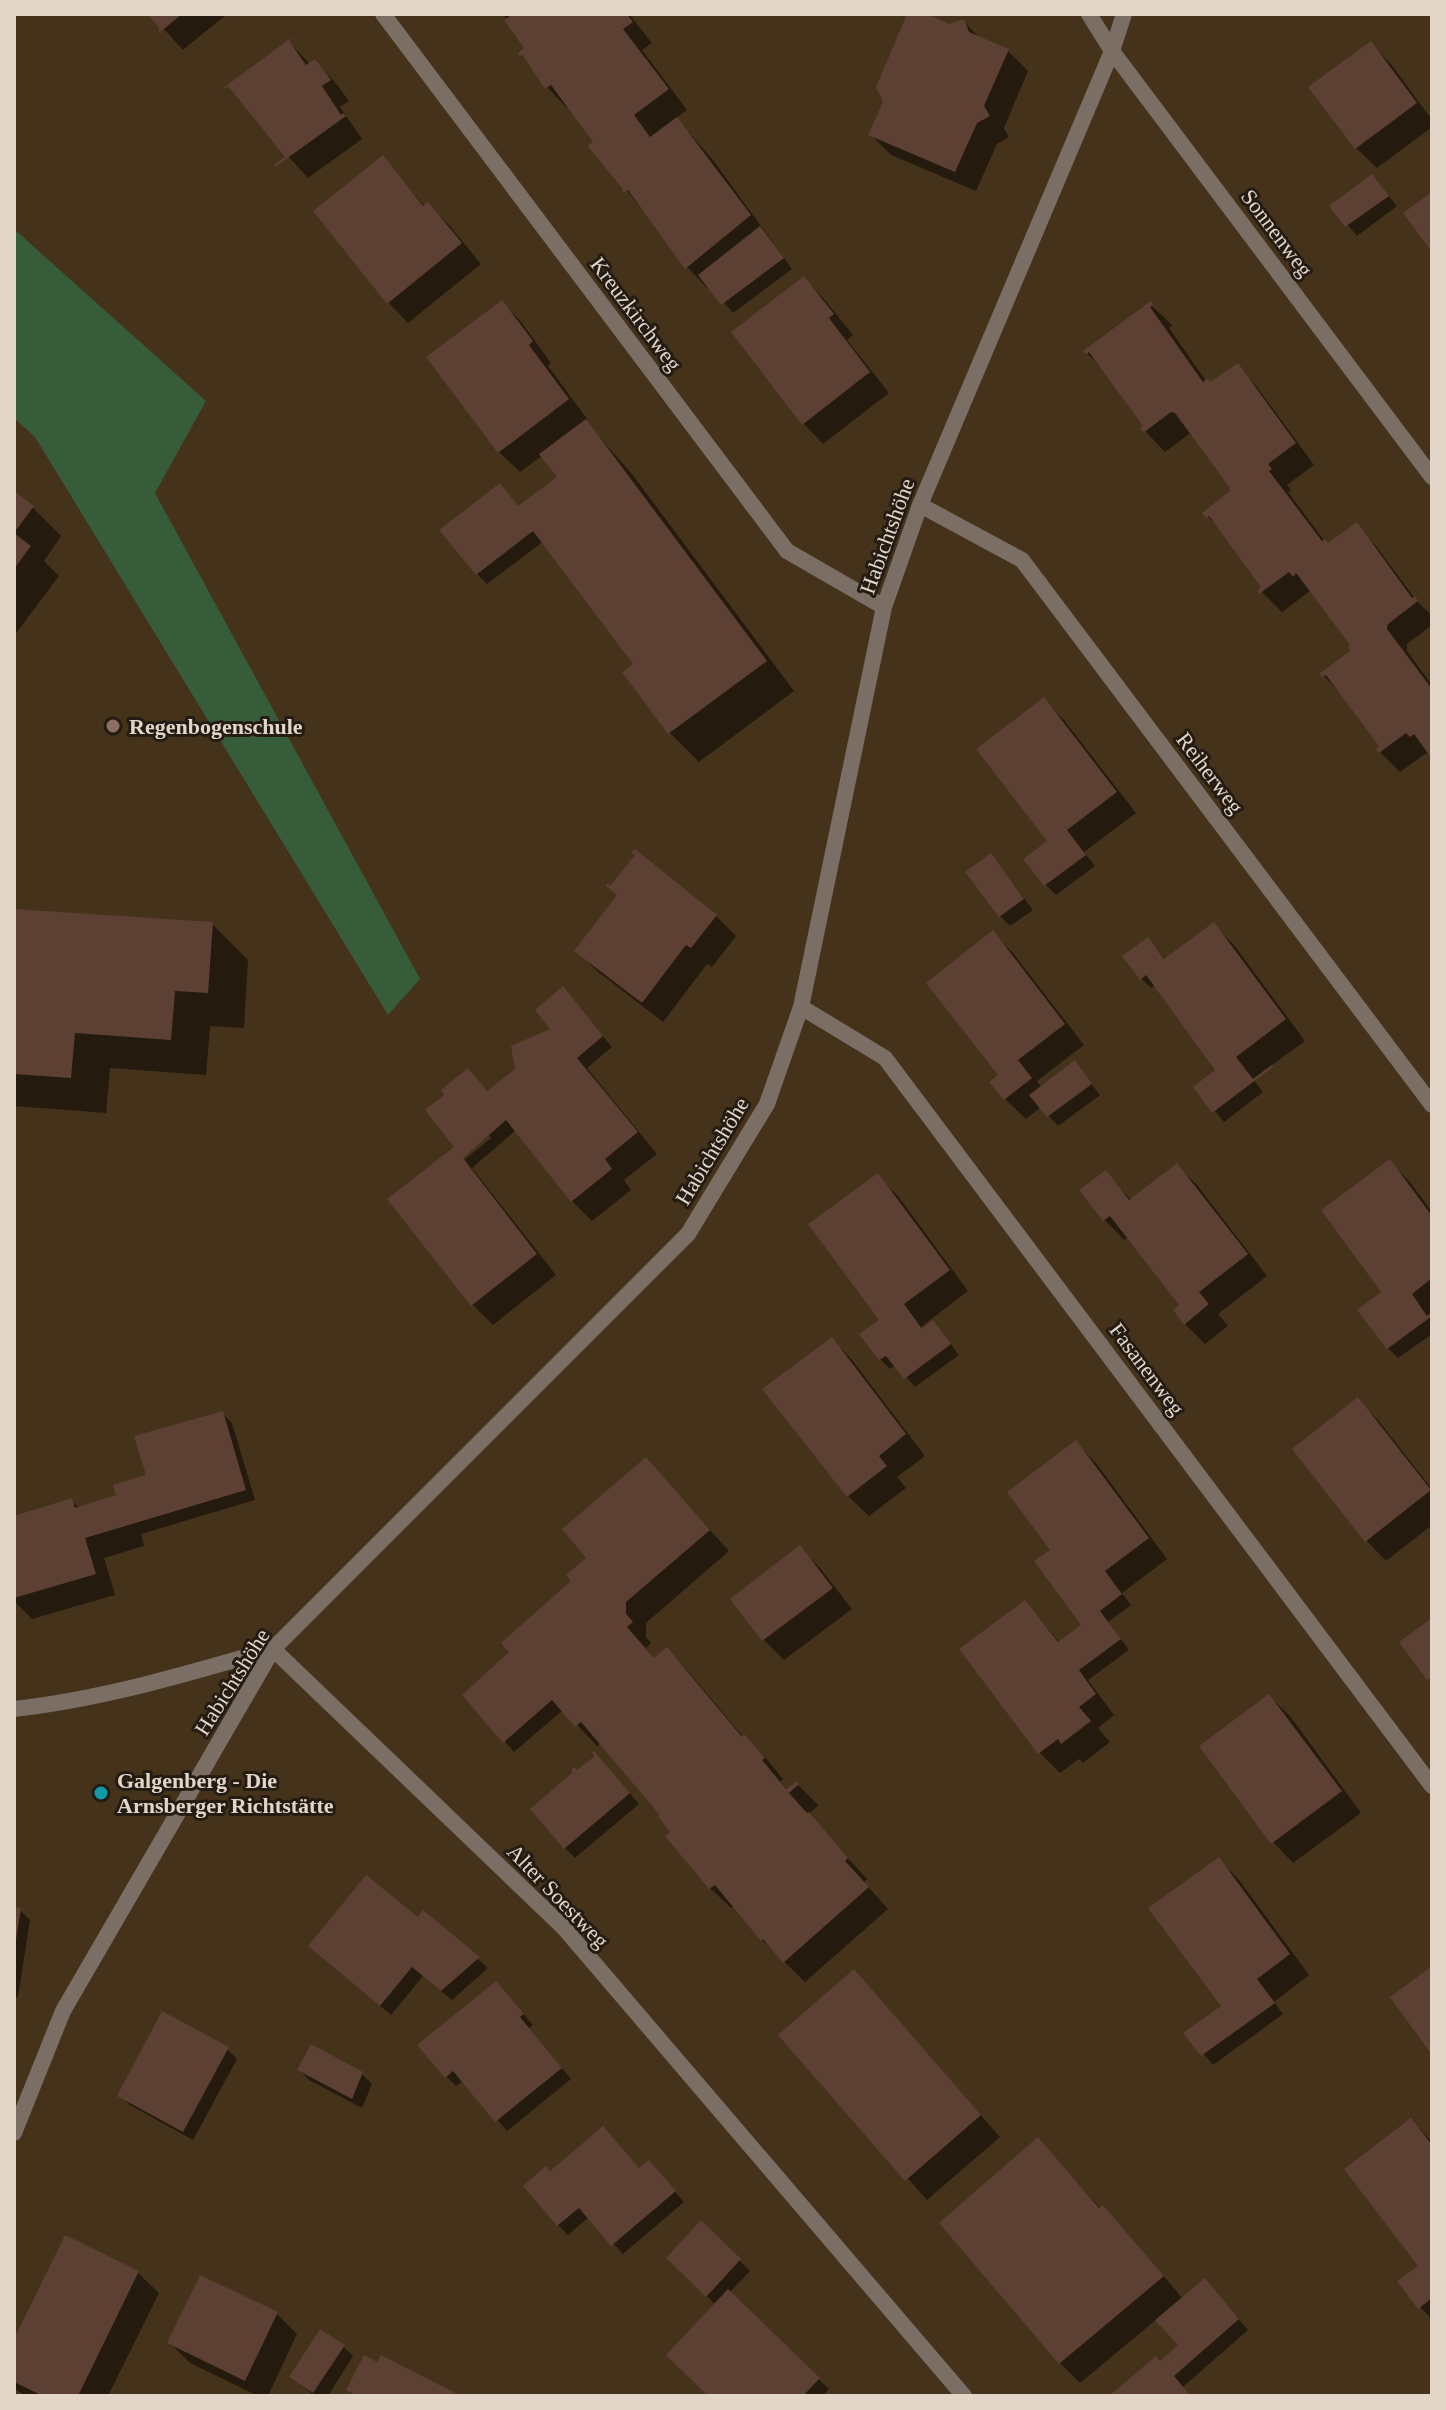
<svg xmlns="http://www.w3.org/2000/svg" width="1446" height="2410" viewBox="0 0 1446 2410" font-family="Georgia,serif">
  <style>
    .green { fill: #365c39 }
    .shadow { fill: #0007 }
    .building { fill: #5c4033 }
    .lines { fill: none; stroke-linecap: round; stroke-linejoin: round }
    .street { stroke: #7a6e65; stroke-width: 16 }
    .education-dot { fill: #8d6e63; stroke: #241c12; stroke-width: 3 }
    .culture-dot { fill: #0f9aa8; stroke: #241c12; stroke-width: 3 }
    .labels { text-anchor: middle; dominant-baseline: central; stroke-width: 6; stroke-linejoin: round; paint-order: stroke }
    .street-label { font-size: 22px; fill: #e3d6c9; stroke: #241c12 }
    .poi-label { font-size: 22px; font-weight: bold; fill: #e3d6c9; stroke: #241c12; text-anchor: start }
  </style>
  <rect width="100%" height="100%" fill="#45321b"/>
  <path class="green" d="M14,229L206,401L155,493L420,979L388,1015L35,437L14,418Z"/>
  <path class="shadow" d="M150,14H227L183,50Z
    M503,14H629L652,43L642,50L687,110L676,118L713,160L792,269L733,313L709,286L707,288L687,267L625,188L569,106L567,108L547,87L527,48Z
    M909,14H922L949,26L963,21L982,40L1008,51L1028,71L1004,128L1009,137L997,144L976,191L891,155L871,135L885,102Z
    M289,42L311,65L315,62L335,82L349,101L340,107L362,139L308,178L261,127L230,86Z
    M1371,44L1391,64L1432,120V127L1377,168L1356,148Z
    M383,158L425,207L428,205L449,225L481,264L408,323L388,302Z
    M1372,176L1397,206L1357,236L1332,206Z
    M804,278L824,299L853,335L847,340L889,393L823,444L803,423Z
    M502,302L522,323L551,363L548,366L588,420L586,422L632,474L794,691L699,762L670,733L625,672L636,664L544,541L487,584L477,574L500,486L519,508L560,477L543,455L520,472L499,452Z
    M1150,304L1171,324L1172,326L1169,328L1206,381L1211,384L1236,366L1257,387L1314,465L1287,485L1291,490L1288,492L1326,543L1328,545L1355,526L1376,546L1416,600L1432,616V625L1407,644V651L1432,685V756L1428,752L1400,772L1380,752L1381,747L1344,697L1322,674L1353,651V645L1310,591L1282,612L1260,590L1264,588L1224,534L1205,513L1232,493L1233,487L1192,432L1165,452L1145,431L1146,426L1104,370L1086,352Z
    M14,494L32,507L61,536L44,561L59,576L14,636Z
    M1044,700L1064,720L1136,813L1084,852L1095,866L1056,895L1046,885L1049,842Z
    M991,855L1033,910L1010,926L1000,916Z
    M14,911L212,924L248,960L244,1028L210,1026L206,1075L110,1068L106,1113L14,1106Z
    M716,916L736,936L712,967L707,964L663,1022L597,971L577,951Z
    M1214,925L1234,945L1305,1041L1253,1079L1263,1092L1224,1122L1196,1088L1219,1071L1156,985L1151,988L1141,978L1148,939L1166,960Z
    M993,933L1013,953L1084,1045L1037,1081L1042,1088L1075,1063L1100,1095L1058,1126L1041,1107L1026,1119L1005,1099L1000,1075Z
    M572,999L612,1047L587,1068L657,1154L624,1180L631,1190L592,1221L572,1201L516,1130L472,1168L556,1275L493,1325L472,1304L464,1160L491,1138L489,1135L488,1094L518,1070L554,1029Z
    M1390,1162L1410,1182L1432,1212V1314L1429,1316L1432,1321V1334L1398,1358L1388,1348L1383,1293Z
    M1176,1165L1197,1185L1267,1276L1218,1314L1228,1326L1205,1344L1185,1324L1182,1305L1129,1237L1124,1240L1104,1219L1105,1173L1132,1201Z
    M877,1176L898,1196L968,1291L921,1327L923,1330L942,1333L959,1355L915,1387L896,1365L890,1369L880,1359Z
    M832,1339L852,1360L925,1456L897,1477L906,1488L869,1516L848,1496Z
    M1358,1400L1378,1420L1432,1489V1525L1386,1561L1366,1540Z
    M222,1413L232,1423L255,1500L141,1534L144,1546L104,1558L115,1595L32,1619L14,1601V1518L71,1500L80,1509L116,1498L148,1476Z
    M1076,1443L1096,1463L1167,1559L1122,1593L1131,1605L1108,1622L1129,1650L1088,1680L1114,1715L1098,1728L1110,1742L1083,1763L1079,1759L1060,1773L1040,1753L962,1649L1025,1602L1060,1643L1084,1625L1053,1550Z
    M646,1459L729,1551L646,1623V1637L651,1643L646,1648L655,1659L667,1649L687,1670L744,1738L765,1757L783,1779L780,1782L788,1790L796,1783L817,1804L818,1806L808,1814L867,1879L864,1882L888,1909L805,1982L762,1940L734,1905L731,1908L710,1888L663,1815L601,1742L597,1746L563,1710L514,1752L464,1695L509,1655L574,1581Z
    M800,1548L820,1568L852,1609L784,1660L764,1640L732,1600Z
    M1269,1696L1290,1716L1361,1813L1293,1863L1273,1842Z
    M607,1767L639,1804L575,1858L565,1848L576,1773L571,1768L577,1773Z
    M1219,1859L1239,1880L1309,1975L1274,2002L1283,2014L1213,2065L1186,2033L1223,2006Z
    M14,1909L20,1910L30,1920L18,1997H14Z
    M424,1912L488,1968L452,2000L423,1976L391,2015L320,1956L418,1919Z
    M854,1971L1000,2137L927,2200L781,2036Z
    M506,1994L533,2025L529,2028L571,2079L507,2131L464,2080L456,2086L446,2076Z
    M227,2049L237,2059L193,2140L130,2105L120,2095Z
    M299,2069L362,2074L372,2084L362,2108L309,2080Z
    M1411,2120L1432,2142V2316L1430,2317L1420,2307L1421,2267Z
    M1038,2140L1101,2209L1103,2207L1123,2228L1183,2299L1214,2291L1248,2330L1183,2387L1190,2396H1112L1160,2363L1181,2346L1157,2319L1080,2383L1060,2363Z
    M640,2170L659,2173L684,2202L623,2254L589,2217L568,2235L558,2225L550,2174Z
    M701,2223L750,2271L729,2293L829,2389L822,2396H711L716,2305L668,2258Z
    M66,2238L138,2273L159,2293L108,2396H25L14,2388V2344Z
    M277,2314L297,2334L268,2396H258L190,2363L170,2343Z
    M343,2346L353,2356L328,2396H315L291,2377Z"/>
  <path class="building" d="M148,14H182L159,33V28Z
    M513,14H627L633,22L623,29L669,89L634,115L650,137L677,117L751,215L685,269L628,190L623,193V189L589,148L588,145L593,142L551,85L545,89L522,54L520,56L518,53L524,48L504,20Z
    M907,14H927L949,24L964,19L969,32L1009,49L984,106L990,116L977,123L955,172L868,135L883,102L876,87Z
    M291,38L290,42L306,65L315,59L331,80L322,86L341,115L343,113L346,116L275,167L274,165L285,157L229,87L222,89Z
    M1371,41L1417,103L1355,149L1308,87Z
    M383,155L423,206L428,202L462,243L387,304L313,211Z
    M1372,174L1389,196L1345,227L1329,206Z
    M1432,192V252L1403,213Z
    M760,226L784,258L721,305L698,275Z
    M804,276L834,314L829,318L870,372L802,425L731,332Z
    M502,300L533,341L529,345L569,399L498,453L426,357Z
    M1151,301L1153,305L1150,307L1203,382L1208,378L1210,382L1238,363L1296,443L1268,464L1272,469L1269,471L1322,541L1325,539L1328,543L1357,522L1412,598L1415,596L1418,601L1388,624L1387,629L1432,689V759L1414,734L1410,737L1406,733L1379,753L1376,749L1379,746L1326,675L1322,677L1319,674L1350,651L1348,647L1350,645L1296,573L1293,577L1289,572L1259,594L1258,590L1261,587L1209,516L1206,518L1202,513L1230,491V488L1175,413L1171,412L1143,433L1140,428L1143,426L1089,352L1086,354L1083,351Z
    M586,419L767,661L668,734L622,672L633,664L533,531L476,575L439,530L500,483L518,506L557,477L539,454Z
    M14,491L34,506L14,533Z
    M14,533L31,546L14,569Z
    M1044,697L1117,792L1067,830L1086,855L1044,886L1023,859L1047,841L976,749Z
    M635,849L717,915L691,948L686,945L642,1003L574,951L617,895L606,886L607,883L610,886L635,855L631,853Z
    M991,853L1024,899L999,917L965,872Z
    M14,909L213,922L208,993L175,991L171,1040L75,1033L71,1078L14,1074Z
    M1214,922L1286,1019L1236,1057L1253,1079L1272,1065L1273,1067L1212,1113L1193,1087L1215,1070L1146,975L1140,980L1122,956L1148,937L1164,959Z
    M993,930L1065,1024L1018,1060L1032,1078L1004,1100L989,1082L998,1075L926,983Z
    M563,986L603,1036L577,1058L638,1132L605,1159L612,1169L571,1202L506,1120L463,1158L537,1254L471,1306L387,1199L454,1147L425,1110L444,1095L441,1090L468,1068L487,1091L515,1069L511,1046L550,1029L535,1010Z
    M1075,1060L1092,1084L1047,1117L1029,1095Z
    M1390,1159L1432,1216V1278L1412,1294L1427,1316L1432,1312V1316L1387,1349L1357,1310L1381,1292L1321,1210Z
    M1177,1163L1248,1254L1199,1292L1209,1304L1184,1325L1173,1310L1179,1305L1110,1216L1103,1221L1079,1190L1106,1170L1129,1200Z
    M878,1173L950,1270L904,1304L922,1329L933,1320L951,1344L904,1379L886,1356L879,1360L859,1334L879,1320L808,1224Z
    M832,1337L906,1434L879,1456L887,1466L847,1497L762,1389Z
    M1358,1397L1431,1490L1365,1542L1292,1449Z
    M223,1411L246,1490L85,1538L96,1574L14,1598V1516L72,1498L75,1508L116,1495L113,1485L146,1475L134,1436Z
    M1076,1440L1149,1538L1105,1571L1122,1594L1100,1611L1121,1639L1079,1670L1096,1694L1079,1707L1091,1721L1061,1744L1058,1739L1038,1754L959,1649L1025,1600L1058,1642L1081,1625L1034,1561L1050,1550L1007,1492Z
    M646,1457L710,1530L626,1602V1614L633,1622L627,1627L654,1658L667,1647L742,1737L744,1734L765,1758L762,1760L786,1789L797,1781L799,1784L789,1793L807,1813L809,1812L848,1858L845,1861L869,1887L783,1963L763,1939L761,1941L715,1885L709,1889L665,1836L670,1832L658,1816L660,1815L581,1722L575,1727L552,1700L503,1743L462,1695L509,1652L501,1643L571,1581L566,1575L586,1558L562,1529Z
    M800,1545L833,1588L762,1641L730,1599Z
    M1432,1618V1677L1427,1680L1399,1642Z
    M1269,1694L1342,1791L1271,1844L1199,1746Z
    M594,1751L630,1793L564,1849L530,1809L573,1772L571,1770L574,1767L577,1770L595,1756L592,1753Z
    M1219,1857L1290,1954L1257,1979L1275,2003L1201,2056L1183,2033L1221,2006L1148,1908Z
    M366,1875L418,1917L423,1910L480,1957L441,1991L412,1967L380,2006L308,1946Z
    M14,1907L21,1908L16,1940H14Z
    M1432,1966V2055L1390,1997Z
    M854,1969L981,2115L905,2181L778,2035Z
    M496,1981L524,2014L520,2017L562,2068L495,2122L453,2071L445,2078L417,2045Z
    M162,2011L229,2047L183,2132L117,2096Z
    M311,2044L363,2072L352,2099L297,2070Z
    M1411,2118L1432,2145V2298L1418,2309L1397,2281L1418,2266L1344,2169Z
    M603,2126L639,2168L649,2160L676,2191L611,2246L579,2208L557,2226L523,2186L546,2166L550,2171Z
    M1038,2137L1099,2208L1103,2205L1164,2276L1059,2364L939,2223Z
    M701,2220L741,2259L706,2297L666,2258Z
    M65,2235L139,2271L78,2396H43L14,2382V2339Z
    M200,2275L278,2312L245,2381L167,2343Z
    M1205,2278L1239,2319L1174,2376L1191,2396H1109L1156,2356L1160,2361L1178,2345L1155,2320Z
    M728,2289L820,2378L803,2396H708L666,2355Z
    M320,2329L345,2345L313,2393L289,2377Z
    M364,2355L377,2362L381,2355L461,2396H357L346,2390Z"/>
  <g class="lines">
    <path class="street" d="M383,14L787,551L884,607
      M1089,14L1112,51L1432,477
      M920,505L1022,560L1432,1105
      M801,1007L885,1058L1432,1786
      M14,1709C102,1699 187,1674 273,1649L564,1928L964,2396
      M14,2133L63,2011L273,1649L688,1234L767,1104L801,1007L884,607L920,505L1112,51L1124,14"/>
  </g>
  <circle class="education-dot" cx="113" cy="726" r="8"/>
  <circle class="culture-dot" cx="101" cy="1793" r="8"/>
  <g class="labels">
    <g class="street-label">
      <text transform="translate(1277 233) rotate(53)">Sonnenweg</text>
      <text transform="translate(636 314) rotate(53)">Kreuzkirchweg</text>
      <text transform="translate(887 536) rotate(-70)">Habichtshöhe</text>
      <text transform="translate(1210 773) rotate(53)">Reiherweg</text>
      <text transform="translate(712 1151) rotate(-59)">Habichtshöhe</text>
      <text transform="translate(1147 1369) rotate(53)">Fasanenweg</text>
      <text transform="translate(232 1682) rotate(-58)">Habichtshöhe</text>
      <text transform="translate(558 1896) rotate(46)">Alter Soestweg</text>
    </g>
    <g class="poi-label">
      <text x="129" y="726">Regenbogenschule</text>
      <text x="117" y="1780">Galgenberg - Die<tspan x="117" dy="25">Arnsberger Richtstätte</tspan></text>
    </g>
  </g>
  <rect width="1446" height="2410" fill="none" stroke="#e3d6c9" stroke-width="32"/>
</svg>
